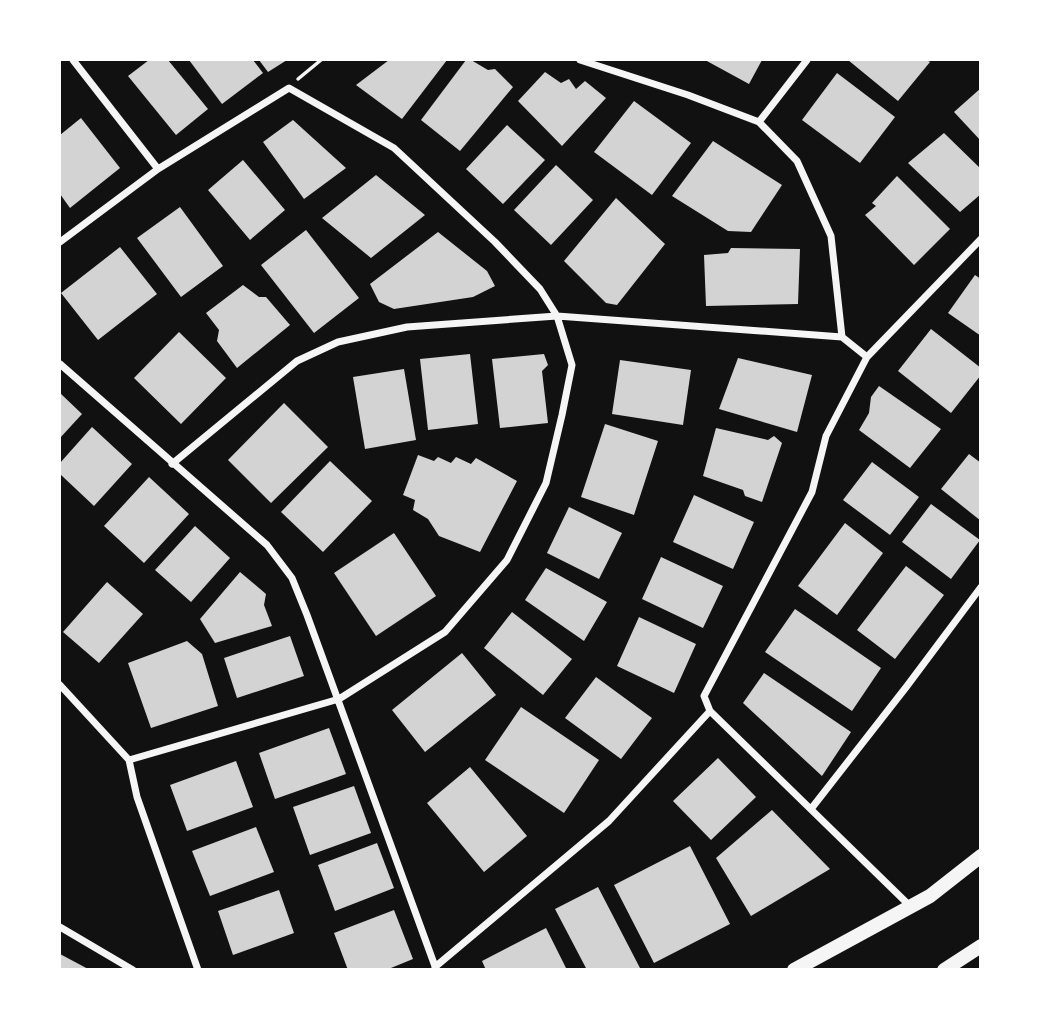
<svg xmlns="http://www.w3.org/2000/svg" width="1040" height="1029" viewBox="0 0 1040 1029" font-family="'Open Sans',sans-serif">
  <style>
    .building { fill: #d3d3d3 }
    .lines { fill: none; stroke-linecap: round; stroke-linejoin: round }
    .path { stroke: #f5f5f5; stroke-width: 3.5 }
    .minor { stroke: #f5f5f5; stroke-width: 7 }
    .secondary { stroke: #f5f5f5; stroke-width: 14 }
  </style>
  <rect width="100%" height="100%" fill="#111"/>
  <path class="building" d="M149,60H168L208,109L176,135L128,76Z
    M189,60H253L263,73L222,104Z
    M259,60H287L268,72Z
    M389,60H447L402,119L356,85Z
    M466,60H471L488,70L495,69L513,87L460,151L421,120Z
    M705,60H762L749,84Z
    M848,60H927L930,62L898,101Z
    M545,72L561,83L569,79L576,89L585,81L606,98L562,146L518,101Z
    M837,73L895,117L860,163L802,120Z
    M981,88V141L954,112Z
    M634,101L691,143L652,195L594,152Z
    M81,118L120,168L70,208L60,194V135Z
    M293,120L346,168L304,199L263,142Z
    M507,125L545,160L503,204L466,169Z
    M944,133L981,169V194L960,212L908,163Z
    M713,141L782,185L751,232L728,231L672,196Z
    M243,160L285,210L250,240L208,190Z
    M556,165L593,200L551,245L514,210Z
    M376,175L425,215L371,258L322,218Z
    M897,176L950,229L914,265L865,215L876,206L872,203Z
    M616,198L665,244L617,305L606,303L564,261Z
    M180,207L223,266L181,297L137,238Z
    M306,230L359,298L314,333L261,265Z
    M438,232L487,271L495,286L473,297L394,309L379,302L370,284Z
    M120,247L157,294L98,340L61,293Z
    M731,248L800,249L798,304L706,306L704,255L728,253Z
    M975,275L981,279V336L948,313Z
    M243,285L259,297H266L290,325L237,368L217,341L219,330L206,313Z
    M931,329L981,368V375L951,413L898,371Z
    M179,332L226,378L181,424L134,378Z
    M470,354L478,424L428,430L420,359Z
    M544,354L548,365L542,371L548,423L500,428L492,359Z
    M738,358L812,375L797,432L719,409Z
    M620,360L691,370L683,425L612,414Z
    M404,369L416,440L365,449L353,377Z
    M879,386L941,429L910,468L859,430L869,413L871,397Z
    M60,393L82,414L60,438Z
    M284,403L328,447L271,503L228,460Z
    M605,424L658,441L634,515L581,497Z
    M92,427L132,464L94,506L60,474V463Z
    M716,428L768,440L774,436L782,443L762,502L745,496L743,490L703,476Z
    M969,454L981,463V521L941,489Z
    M418,455L434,461L438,457L451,463L456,457L471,464L476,458L517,481L480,552L439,536L428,519L413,510L415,500L403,495Z
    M330,461L372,501L323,552L281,512Z
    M872,462L919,497L890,535L843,500Z
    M149,477L189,514L144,563L104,526Z
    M694,495L754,522L733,569L673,542Z
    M931,504L980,540L951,579L902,542Z
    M569,507L622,533L599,579L547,553Z
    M845,523L883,553L837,615L798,586Z
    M195,526L230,558L191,602L155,570Z
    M394,533L436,596L376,636L334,573Z
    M661,557L723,586L703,628L642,599Z
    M906,566L944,595L895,659L857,630Z
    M546,568L607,602L584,641L525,600Z
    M240,572L266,594L264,605L272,626L215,643L200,619Z
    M107,582L143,614L99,663L63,632Z
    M795,609L881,668L852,711L765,652Z
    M512,612L572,659L543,695L484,648Z
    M639,617L696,644L674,693L617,666Z
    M290,636L304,676L237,698L224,658Z
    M187,641L202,654L218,706L151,728L128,663Z
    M462,653L496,695L425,752L392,710Z
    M764,673L851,732L822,776L743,703Z
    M596,677L652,718L621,759L565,718Z
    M521,707L599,760L564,813L485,760Z
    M329,728L346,774L275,799L259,753Z
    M718,758L756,797L711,840L673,801Z
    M236,761L253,807L187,831L170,785Z
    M470,767L527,836L484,872L427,803Z
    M354,786L371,833L310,855L293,807Z
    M772,810L830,869L751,916L716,858Z
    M256,827L274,872L210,896L192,851Z
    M377,843L394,888L335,911L318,865Z
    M690,846L730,924L654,963L614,885Z
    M598,887L641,970H587L555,909Z
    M279,890L294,933L233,955L218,911Z
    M394,910L413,959L386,970H348L334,933Z
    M546,928L567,970H486L482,961Z
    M60,954L90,970H60Z"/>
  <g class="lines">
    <path class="path" d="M298,79L321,60"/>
    <path class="minor" d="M73,60L158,169
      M759,122L807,60
      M60,242L158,169L289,88L394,148L495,242L540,289L557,316L572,365L562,415L546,483L507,560L445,632L339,699L129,760
      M867,357L981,239
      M60,364L267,545L292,578L307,615L436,969
      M172,464L297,361L338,342L407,327L557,316L842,337
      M60,685L129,760L137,797L198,970
      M710,711L910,906
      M811,809L907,686L981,587
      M60,927L133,970
      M435,967L609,821L710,711L704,696L812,492L826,436L867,357L842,337L831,236L797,161L759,122L688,95L580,60"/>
    <path class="secondary" d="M794,970L930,896L981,856
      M944,970L981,946"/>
  </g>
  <rect width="1040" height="1029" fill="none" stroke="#ffffff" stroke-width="122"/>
</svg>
